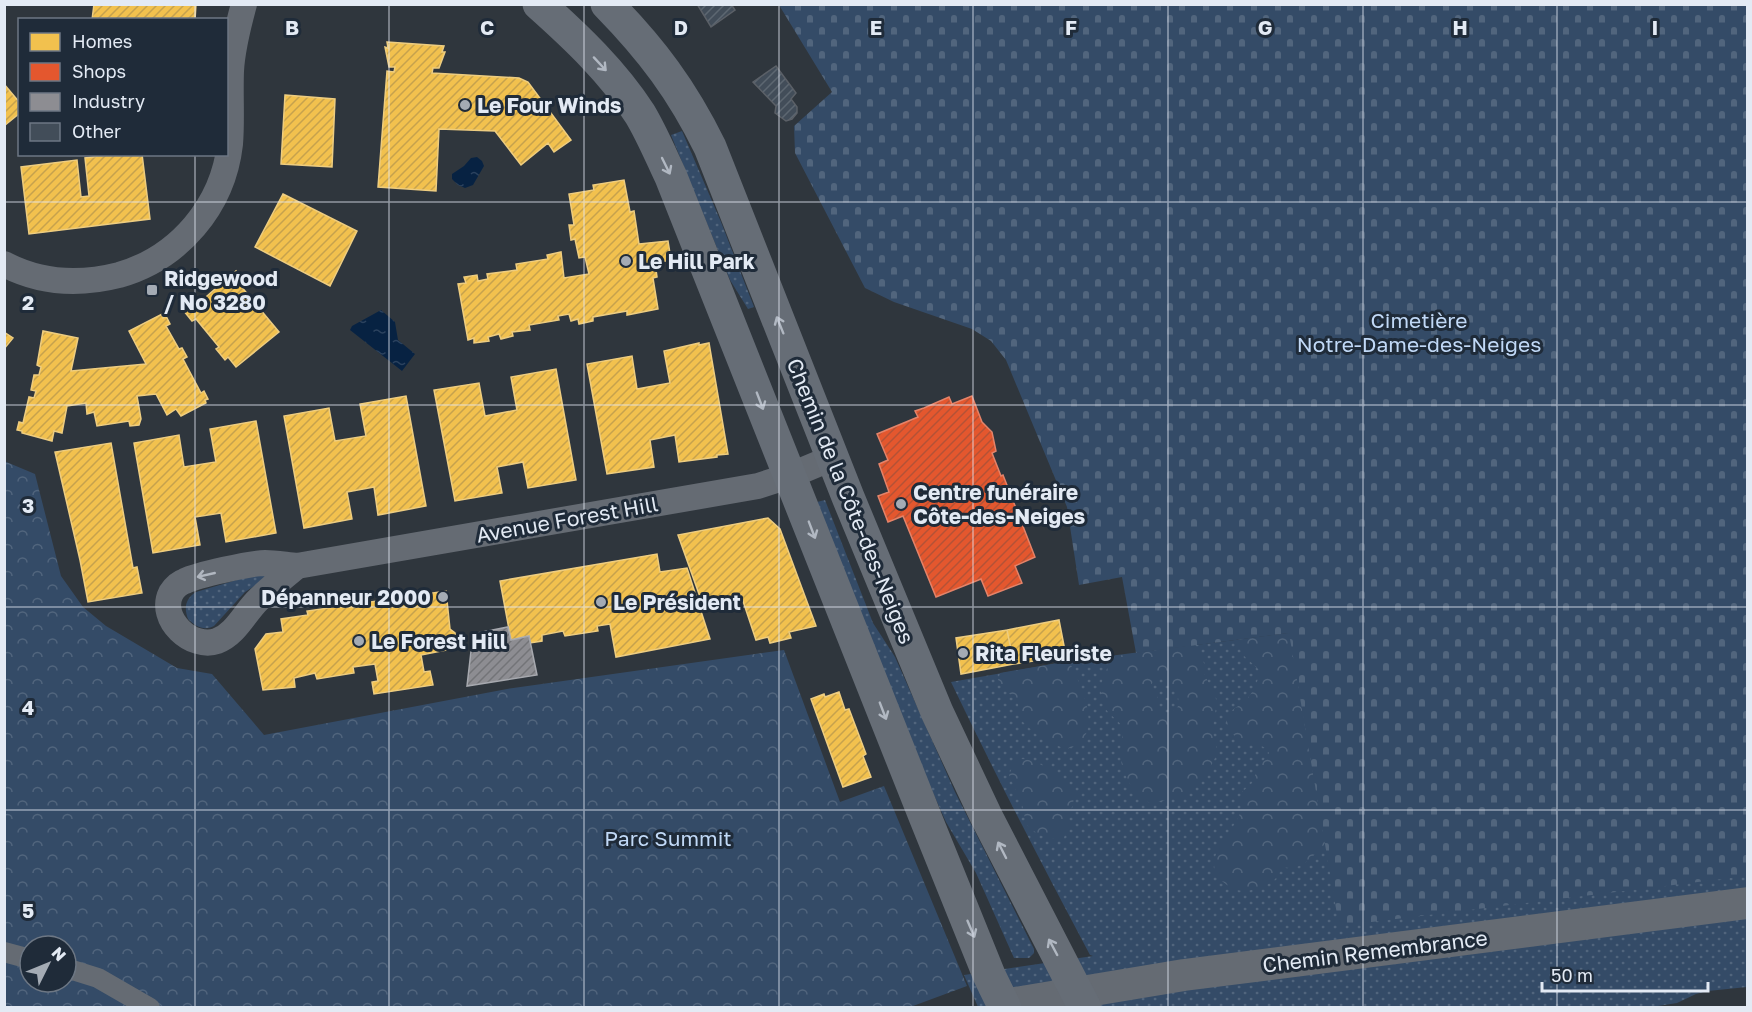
<svg xmlns="http://www.w3.org/2000/svg" width="1752" height="1012" viewBox="0 0 1752 1012" font-family="'Golos Text',sans-serif">
  <style>
    .grass { fill: url(#grass-dots) }
    .forest { fill: url(#forest-crowns); fill-rule: evenodd }
    .cemetery { fill: url(#cemetery-stones) }
    .water { fill: url(#water-ripples) }
    .homes { fill: url(#homes-hatch); stroke: #eecd80; stroke-width: 1.5 }
    .shops { fill: url(#shops-hatch); stroke: #e48369; stroke-width: 1.5 }
    .industry { fill: url(#industry-hatch); stroke: #a7a9af; stroke-width: 1.5 }
    .building { fill: url(#building-hatch); stroke: #5b6067; stroke-width: 1.5 }
    .lines { fill: none; stroke-linecap: round; stroke-linejoin: round }
    .pedestrian { stroke: #656b73; stroke-width: 20 }
    .minor { stroke: #656b73; stroke-width: 26 }
    .tertiary { stroke: #656b73; stroke-width: 32 }
    .secondary { stroke: #666d76; stroke-width: 33 }
    .oneway { stroke: #b1b8c2 }
    .oneway2 { stroke: #b1b7c0 }
    .grid { fill: none; stroke: #e3eaf4; stroke-width: 1.5; stroke-opacity: 0.55 }
    .poi-dot { fill: #a4abb4; stroke: #1f2b39; stroke-width: 2 }
    .labels { text-anchor: middle; dominant-baseline: central; stroke-width: 6; stroke-linejoin: round; paint-order: stroke }
    .poi-label { font-size: 21px; font-weight: bold; fill: #e3eaf4; stroke: #1f2b39; text-anchor: start }
    .park-label { font-size: 21px; fill: #c1d9f7; stroke: #1f2b39 }
    .street-label { font-size: 21px; fill: #e3eaf4; stroke: #1f2b39 }
    .grid-label { font-size: 20px; text-anchor: middle; font-weight: bold; fill: #e3eaf4; stroke: #1f2b39; stroke-width: 6; stroke-linejoin: round; paint-order: stroke }
  </style>
  <defs>
    <pattern id="grass-dots" width="8" height="8" patternUnits="userSpaceOnUse" patternTransform="scale(1.5)"><rect width="8" height="8" fill="#344b67"/><path d="M2 2h.1M6 6h.1" fill="none" stroke="#51657d" stroke-width="1.8" stroke-linecap="round"/></pattern>
    <pattern id="forest-crowns" width="20" height="18" patternUnits="userSpaceOnUse" patternTransform="scale(1.5)"><rect width="20" height="18" fill="#344b67"/><path d="M2 6a3 3 0 1 1 6 0M12 15a3 3 0 1 1 6 0" fill="none" stroke="#51657d"/></pattern>
    <pattern id="cemetery-stones" width="16" height="16" patternUnits="userSpaceOnUse" patternTransform="scale(1.5)"><rect width="16" height="16" fill="#344b67"/><path d="M2 7V4a2 2 0 0 1 4 0v3zM10 15v-3a2 2 0 0 1 4 0v3z" fill="#51657d"/></pattern>
    <pattern id="water-ripples" width="26" height="14" patternUnits="userSpaceOnUse" patternTransform="scale(1.5)"><rect width="26" height="14" fill="#072242"/><path d="M2 4q2-2 4 0t4 0M15 11q2-2 4 0t4 0" fill="none" stroke="#2b425e"/></pattern>
    <pattern id="homes-hatch" width="6" height="6" patternUnits="userSpaceOnUse" patternTransform="scale(1.5)"><rect width="6" height="6" fill="#f2c14e"/><path d="M-1 1l2-2M0 6l6-6M5 7l2-2" fill="none" stroke="#c6a24d"/></pattern>
    <pattern id="shops-hatch" width="6" height="6" patternUnits="userSpaceOnUse" patternTransform="scale(1.5)"><rect width="6" height="6" fill="#e4572e"/><path d="M-1 1l2-2M0 6l6-6M5 7l2-2" fill="none" stroke="#b45236"/></pattern>
    <pattern id="industry-hatch" width="6" height="6" patternUnits="userSpaceOnUse" patternTransform="scale(1.5)"><rect width="6" height="6" fill="#8d8d92"/><path d="M-1 1l2-2M0 6l6-6M5 7l2-2" fill="none" stroke="#737478"/></pattern>
    <pattern id="building-hatch" width="6" height="6" patternUnits="userSpaceOnUse" patternTransform="scale(1.5)"><rect width="6" height="6" fill="#424d59"/><path d="M-1 1l2-2M0 6l6-6M5 7l2-2" fill="none" stroke="#5d6771"/></pattern>
  </defs>
  <rect width="100%" height="100%" fill="#2f363d"/>
  <path class="grass" d="M682,131L721,222L754,307L748,309L730,280L671,135Z
    M825,500L873,623L895,657L955,792L1034,949V953L1029,958H1014L976,873L946,822L916,755L817,502Z
    M264,572L267,578L245,592L214,626C204,631 196,627 188,619C184,608 185,599 196,592Z
    M1289,633L1747,861V987L1708,991L1696,994L1677,1003L1645,1008L978,1007L964,975L1093,956L1090,955C1042,865 995,774 951,682L1070,661Z"/>
  <path class="forest" d="M4,461L35,474L61,576L83,607L106,626L177,668L212,674L264,735L507,689L784,650L840,802L884,786L967,986L913,1006V1008L5,1007ZM30,946H66V982H30Z
    M1289,633L1325,844C1314,855 1301,872 1284,867C1279,871 1278,877 1273,881C1262,889 1242,895 1230,887C1194,865 1229,838 1239,816C1242,808 1240,801 1241,793L1252,783L1258,768L1269,753C1263,742 1254,747 1244,743C1235,739 1221,723 1228,714C1233,708 1242,705 1247,699C1253,692 1260,679 1259,670C1248,658 1241,658 1237,640Z
    M1194,645L1204,663V673L1217,701L1212,732L1216,742V756L1212,764L1191,792L1179,798L1150,803C1133,795 1121,772 1120,753C1120,745 1124,737 1122,729C1121,721 1113,718 1108,712C1094,694 1103,670 1116,656ZM1161,677L1170,679L1178,697L1179,705C1173,713 1168,717 1159,713V699L1150,687L1155,678Z
    M1069,661C1081,686 1108,738 1066,749L1043,740L1027,726L1020,719L1018,704L998,680L1000,673Z
    M1021,759C1041,759 1061,779 1076,791L1064,838L1048,839L1030,829L1026,823L1022,804L1009,775L1014,763Z"/>
  <path class="cemetery" d="M779,5H1747V876L1339,926L1289,633L1136,653L1122,577L1079,585L1067,507L1006,360L991,341L972,329L894,302L865,288L795,153L794,126L832,92Z"/>
  <path class="water" d="M477,157L482,161L484,166L473,185L465,188L458,185L452,179V174L464,166L471,158Z
    M381,310L395,322L398,340L415,354L402,371L350,330L352,326Z"/>
  <path class="homes" d="M94,4H196L195,20H92Z
    M387,42L444,46L442,52H445L439,68H433L432,73L519,78L528,82L571,140L554,152L548,143L521,165L495,131L439,129L436,191L378,187L387,71L394,72L395,67H389L385,47L388,48Z
    M4,84L20,103V113L4,126Z
    M285,95L335,99L332,167L281,164Z
    M114,154H142L150,219L29,234L21,167L77,160L81,197L89,196L85,158Z
    M624,180L630,212L634,211L639,244L668,241L671,260L655,263L657,277L653,278L658,309L627,315V311L593,317V321L579,324L578,319L571,321L569,314L558,316L559,320L529,325L530,330L512,332L513,336L501,339L499,334L488,337L489,341L474,343V338L468,340L458,284L466,283L464,277L477,275L478,281L488,279L487,274L517,270L516,264L548,259L547,255L561,252L564,278L589,274L585,257L579,258L575,239L571,240L569,225H574L569,194L594,190L593,185Z
    M283,194L357,231L330,286L255,247Z
    M236,271L239,276L235,279L279,332L236,367L228,357L225,360L216,349L219,347L196,319L192,321L183,310L189,306L192,309Z
    M162,314L163,318L166,316L170,324L166,326L179,349L182,348L187,357L183,359L201,393L204,391L208,399L205,400L206,403L181,416L176,409L167,415L156,394L137,396L141,419L139,425L130,426L129,421L97,426L94,412L87,414L86,403L67,406L62,433L54,431L52,441L22,433V431L17,430L19,422L23,423L29,397L34,398L36,391L31,390L34,375H39L41,367L37,365L43,331L78,338L71,371L146,364L129,331Z
    M4,332L13,338L4,349Z
    M699,343V345L709,343L728,454L717,455V457L679,462L675,435L650,440L654,467L607,474L587,364L632,356L637,389L670,383L664,351Z
    M556,369L576,480L528,488L523,462L497,467L502,493L455,501L434,390L479,383L485,416L517,410L511,377Z
    M406,396L426,506L378,515L374,487L347,492L352,519L304,528L284,416L329,408L335,441L366,436L360,404Z
    M256,421L276,533L226,542L221,513L195,517L200,545L153,553L134,443L179,435L184,467L216,462L210,429Z
    M111,443L133,568L137,567L142,593L88,602L80,560L55,452Z
    M768,518L780,529L816,626L789,632L791,638L770,643L768,637L756,640L741,595L704,608L678,535Z
    M657,554L660,572L687,568L710,639L616,657L610,624L597,626L598,631L565,636L563,631L542,635V641L530,643L529,636L511,640L500,581Z
    M446,591L450,629L455,633L457,648L421,655L424,672L430,671L433,685L374,694L372,682L378,681L375,664L353,667L354,673L317,679L315,673L294,678L295,687L263,690L255,649L266,634L283,632L281,619L308,615L307,611Z
    M1059,620L1066,656L1014,664L1007,630Z
    M1007,630L1014,664L961,674L956,638Z
    M839,692L845,710L849,709L866,754L863,756L871,777L843,787L811,699L824,694L825,697Z"/>
  <path class="shops" d="M972,396L982,422L992,432L996,451L992,453L1001,476L1003,475L1035,557L1015,566L1022,583L988,596L981,579L936,597L903,516L888,522L878,496L889,492L879,464L888,460L877,434L918,417L915,411L924,408L949,397L952,404Z"/>
  <path class="industry" d="M508,627L511,640L529,636L537,675L467,686L473,634Z"/>
  <path class="building" d="M697,4H731L735,10L711,27Z
    M776,66L796,93L791,99L797,107V113L792,119L786,121L775,113L776,106L753,82Z"/>
  <g class="lines">
    <path class="pedestrian" d="M4,952L30,959
      M66,968L98,978L150,1008"/>
    <path class="minor" d="M4,264C40,283 80,285 119,275C179,258 223,206 230,144C232,120 230,96 231,71C232,49 238,26 244,4
      M297,566C284,577 271,587 259,599C245,612 236,634 217,641C192,650 158,619 171,593C174,588 179,583 185,581C197,575 251,563 265,563C275,563 286,565 297,566L758,486L789,476L832,458"/>
    <path class="tertiary" d="M1003,1005L1184,975L1748,903"/>
    <path class="secondary" d="M539,4C576,37 613,72 640,114C652,134 661,156 671,177L926,819L989,975L1005,1008
      M607,4C652,50 682,90 710,147L848,497L937,712L986,816L1085,1008"/>
  </g>
  <defs><path id="oneway-shaft" d="M-6 0H5M1.5-3L5.5 0L1.5 3" fill="none" stroke-width="1.6" stroke-linecap="round" stroke-linejoin="round" transform="scale(1.5)"/></defs>
  <g class="oneway">
    <use href="#oneway-shaft" transform="translate(600 64) rotate(47)"/>
    <use href="#oneway-shaft" transform="translate(666 166) rotate(64)"/>
    <use href="#oneway-shaft" transform="translate(780 325) rotate(-112)"/>
    <use href="#oneway-shaft" transform="translate(760 401) rotate(69)"/>
    <use href="#oneway-shaft" transform="translate(812 530) rotate(69)"/>
    <use href="#oneway-shaft" transform="translate(883 711) rotate(69)"/>
    <use href="#oneway-shaft" transform="translate(1002 850) rotate(-117)"/>
    <use href="#oneway-shaft" transform="translate(971 929) rotate(67)"/>
    <use href="#oneway-shaft" transform="translate(1053 947) rotate(-118)"/>
  </g>
  <use class="oneway2" href="#oneway-shaft" transform="translate(206 575) rotate(167)"/>
  <path class="grid" d="M195,4V20M389,4V1008M584,4V1008M779,4V1008M973,4V1008M1168,4V1008M1363,4V1008M1557,4V1008M195,154V1008M4,202H1748M4,405H1748M4,607H1748M4,810H1748"/>
  <g class="poi-dot">
    <circle cx="465" cy="105" r="6"/>
    <circle cx="626" cy="261" r="6"/>
    <rect x="146" y="284" width="12" height="12" rx="3"/>
    <circle cx="901" cy="504" r="6"/>
    <circle cx="443" cy="597" r="6"/>
    <circle cx="601" cy="602" r="6"/>
    <circle cx="359" cy="641" r="6"/>
    <circle cx="963" cy="653" r="6"/>
  </g>
  <g class="labels">
    <g class="poi-label">
      <text x="477" y="105">Le Four Winds</text>
      <text x="638" y="261">Le Hill Park</text>
      <text x="164" y="278">Ridgewood<tspan x="164" dy="24">/ No 3280</tspan></text>
      <text x="913" y="492">Centre funéraire<tspan x="913" dy="24">Côte-des-Neiges</tspan></text>
      <text x="431" y="597" text-anchor="end">Dépanneur 2000</text>
      <text x="613" y="602">Le Président</text>
      <text x="371" y="641">Le Forest Hill</text>
      <text x="975" y="653">Rita Fleuriste</text>
    </g>
    <g class="park-label">
      <text x="1419" y="320">Cimetière<tspan x="1419" dy="24">Notre-Dame-des-Neiges</tspan></text>
      <text x="668" y="838">Parc Summit</text>
    </g>
    <g class="street-label">
      <text transform="translate(851 501) rotate(68)">Chemin de la Côte-des-Neiges</text>
      <text transform="translate(567 519) rotate(-10)">Avenue Forest Hill</text>
      <text transform="translate(1375 951) rotate(-7)">Chemin Remembrance</text>
    </g>
  </g>
  <g class="grid-label">
    <text x="292" y="35">B</text>
    <text x="487" y="35">C</text>
    <text x="681" y="35">D</text>
    <text x="876" y="35">E</text>
    <text x="1071" y="35">F</text>
    <text x="1265" y="35">G</text>
    <text x="1460" y="35">H</text>
    <text x="1655" y="35">I</text>
    <text x="28" y="310">2</text>
    <text x="28" y="513">3</text>
    <text x="28" y="715">4</text>
    <text x="28" y="918">5</text>
  </g>
  <rect width="1752" height="1012" fill="none" stroke="#e3eaf4" stroke-width="12"/>
  <rect x="18" y="18" width="210" height="138" fill="#1f2b39" stroke="#6d7784" stroke-width="1.5"/>
  <rect x="30" y="33" width="30" height="18" fill="#f2c14e" stroke="#6d7784" stroke-width="1.5"/>
  <text x="72" y="48" font-size="18" fill="#e3eaf4">Homes</text>
  <rect x="30" y="63" width="30" height="18" fill="#e4572e" stroke="#6d7784" stroke-width="1.5"/>
  <text x="72" y="78" font-size="18" fill="#e3eaf4">Shops</text>
  <rect x="30" y="93" width="30" height="18" fill="#8d8d92" stroke="#6d7784" stroke-width="1.5"/>
  <text x="72" y="108" font-size="18" fill="#e3eaf4">Industry</text>
  <rect x="30" y="123" width="30" height="18" fill="#424d59" stroke="#6d7784" stroke-width="1.5"/>
  <text x="72" y="138" font-size="18" fill="#e3eaf4">Other</text>
  <g transform="translate(48 964) rotate(47)"><circle r="28" fill="#1f2b39" stroke="#6d7784" stroke-width="1.5"/>
  <path d="M0-4.5L10 22L0 15L-10 22Z" fill="#a4abb4"/>
  <text y="-9" font-size="16" font-weight="bold" text-anchor="middle" fill="#e3eaf4">N</text>
  </g>
  <path d="M1542 982v9h166v-9" fill="none" stroke="#e3eaf4" stroke-width="3"/>
  <text x="1551" y="982" font-size="18" fill="#e3eaf4" stroke="#1f2b39" stroke-width="4.5" paint-order="stroke">50 m</text>
</svg>
